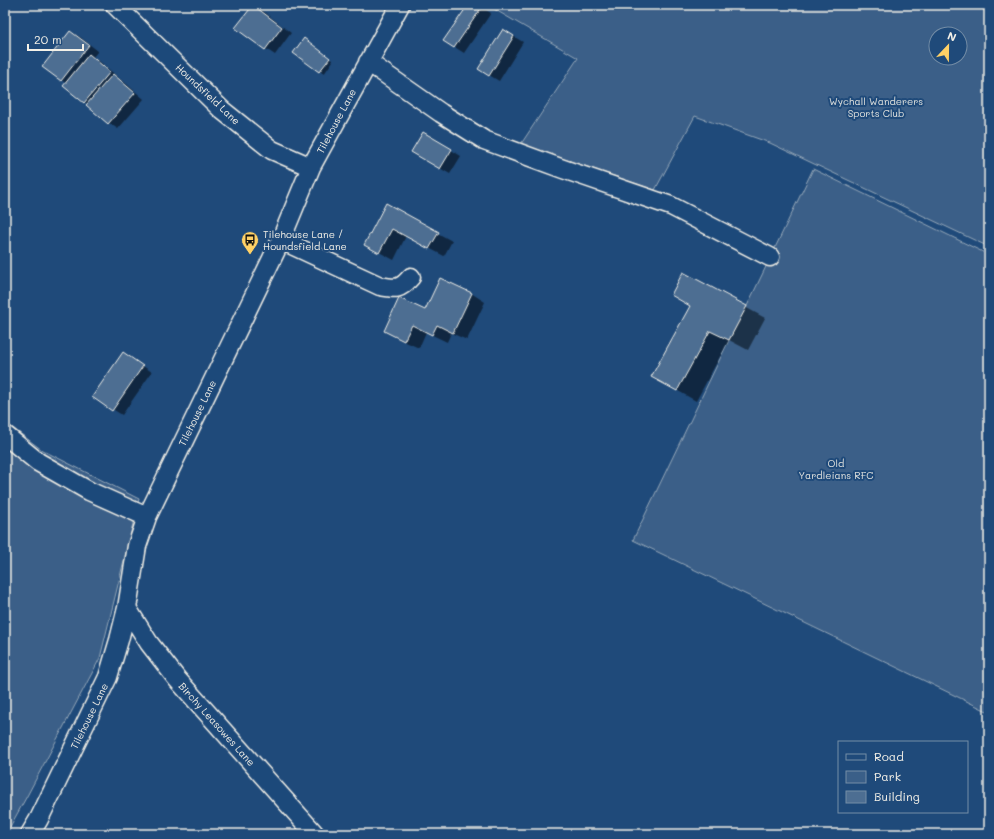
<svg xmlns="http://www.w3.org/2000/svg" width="994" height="839" viewBox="0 0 994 839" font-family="Mali,sans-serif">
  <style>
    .green { fill: #3a5f88; stroke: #97a8b8; fill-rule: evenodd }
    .shadow { fill: #0007 }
    .building { fill: #4d6e92; stroke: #f4f1e8 }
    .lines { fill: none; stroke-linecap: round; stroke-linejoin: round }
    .minor-casing { stroke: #f4f1e8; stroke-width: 21 }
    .minor { stroke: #1f4a7a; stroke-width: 18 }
    .labels { text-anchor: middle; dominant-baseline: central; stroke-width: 4; stroke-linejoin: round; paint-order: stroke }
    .street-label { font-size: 10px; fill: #f4f1e8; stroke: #1f4a7a }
    .park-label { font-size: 10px; fill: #e1e2de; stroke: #1f4a7a }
    .poi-label { font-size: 10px; fill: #f4f1e8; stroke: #1f4a7a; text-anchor: start }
  </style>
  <rect width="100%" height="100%" fill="#1f4a7a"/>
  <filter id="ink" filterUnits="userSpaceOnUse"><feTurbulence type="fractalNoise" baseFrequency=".025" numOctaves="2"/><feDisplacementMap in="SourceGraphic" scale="8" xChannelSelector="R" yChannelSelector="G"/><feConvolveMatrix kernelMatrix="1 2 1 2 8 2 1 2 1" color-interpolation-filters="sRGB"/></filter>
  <g filter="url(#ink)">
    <path class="green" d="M487,5H989V247L770,143L695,116L655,190L521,144L578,58ZM936,34H960V58H936Z
      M813,169L989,255V712L633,540L729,340L747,306Z
      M5,422L42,450L139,499L100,658L27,796L6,834H5Z"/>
    <path class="shadow" d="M469,5H478L491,13L464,53L445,41Z
      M253,6L263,11L291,33L275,55L266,49L237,28Z
      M71,32L80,37L98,51L93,57L99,61L119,78H118L123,81L144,99L118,129L109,123L88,104L84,102L66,83L61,80Z
      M513,36L523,42L499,81L479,69Z
      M308,42L333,61L324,74L320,71Z
      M423,133L461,156L450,174L412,152Z
      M386,205L452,241L444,256L406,236L394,260L379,252Z
      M683,273L765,318L748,350L729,340L696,401L671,387L691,306Z
      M471,293L485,302L467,340L451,333L447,342L426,332L419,348L399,339L385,331L425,312Z
      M123,353L152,372L122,415L93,397Z"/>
    <path class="building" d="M253,5L282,27L265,50L235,28Z
      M468,5H479L482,7L454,48L443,41Z
      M503,29L514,36L489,76L478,69Z
      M70,31L89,45L61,81L42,67Z
      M304,38L330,58L319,72L293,53Z
      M89,54L110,72L84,103L63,86Z
      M113,74L135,93L108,124L86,105Z
      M423,132L452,149L440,169L411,152Z
      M386,203L439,232L429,249L392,229L379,253L364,245Z
      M683,272L747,306L729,340L710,331L677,391L651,377L690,306L671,295Z
      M440,278L472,293L453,333L437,325L432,335L412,325L404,341L384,331L399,298L425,310Z
      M123,352L143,366L112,411L92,397Z"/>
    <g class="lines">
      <g class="minor-casing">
        <path id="minor" d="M115,5L222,110L272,150L311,167
          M368,62L441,113L484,140L563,169L671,206L770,257
          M281,240L380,286C396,289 400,290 411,277
          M5,435L38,462L89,491L147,517
          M127,608L149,643L177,679L315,834
          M30,834L39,819L108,677L119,640L127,608L137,546L147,517L280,242L311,167L400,5"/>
      </g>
      <use href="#minor" class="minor"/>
    </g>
  </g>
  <defs>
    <g id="bus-pin" transform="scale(0.9)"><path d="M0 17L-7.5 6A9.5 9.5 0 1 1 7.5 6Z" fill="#ffd166" stroke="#1f4a7a"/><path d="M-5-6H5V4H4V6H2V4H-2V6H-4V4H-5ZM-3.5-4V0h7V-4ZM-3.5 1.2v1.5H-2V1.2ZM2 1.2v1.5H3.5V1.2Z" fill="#111"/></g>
  </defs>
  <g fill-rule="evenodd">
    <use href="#bus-pin" x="250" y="240"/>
  </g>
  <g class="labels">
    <g class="street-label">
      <text transform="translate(208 94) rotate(43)">Houndsfield Lane</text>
      <text transform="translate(336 121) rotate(-62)">Tilehouse Lane</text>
      <text transform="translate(197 413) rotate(-64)">Tilehouse Lane</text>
      <text transform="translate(89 716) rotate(-64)">Tilehouse Lane</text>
      <text transform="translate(217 724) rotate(48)">Birchy Leasowes Lane</text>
    </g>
    <g class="park-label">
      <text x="876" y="101">Wychall Wanderers<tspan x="876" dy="12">Sports Club</tspan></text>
      <text x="836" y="463">Old<tspan x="836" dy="12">Yardleians RFC</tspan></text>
    </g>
    <g class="poi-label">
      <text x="263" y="234">Tilehouse Lane /<tspan x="263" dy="12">Houndsfield Lane</tspan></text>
    </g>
  </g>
  <rect width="994" height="839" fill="none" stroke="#1f4a7a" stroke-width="20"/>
  <rect x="10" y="10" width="974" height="819" fill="none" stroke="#f4f1e8" stroke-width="1.5" filter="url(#ink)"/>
  <rect x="838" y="741" width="130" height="72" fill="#1f4a7a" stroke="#748da6"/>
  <rect x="846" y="754" width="20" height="6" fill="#1f4a7a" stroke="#748da6"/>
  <text x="874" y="761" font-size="12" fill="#f4f1e8">Road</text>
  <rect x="846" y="771" width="20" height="12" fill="#3a5f88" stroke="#748da6"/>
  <text x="874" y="781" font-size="12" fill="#f4f1e8">Park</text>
  <rect x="846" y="791" width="20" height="12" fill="#4d6e92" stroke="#748da6"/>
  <text x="874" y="801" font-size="12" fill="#f4f1e8">Building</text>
  <g transform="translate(948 46) rotate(22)"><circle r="19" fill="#1f4a7a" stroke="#748da6"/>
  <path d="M0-3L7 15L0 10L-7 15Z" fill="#ffd166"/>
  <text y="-6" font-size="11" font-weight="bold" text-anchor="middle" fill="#f4f1e8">N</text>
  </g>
  <path d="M28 44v6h55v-6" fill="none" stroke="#f4f1e8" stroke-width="2"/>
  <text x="34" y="44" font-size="12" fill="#f4f1e8" stroke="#1f4a7a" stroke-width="3" paint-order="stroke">20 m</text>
</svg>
